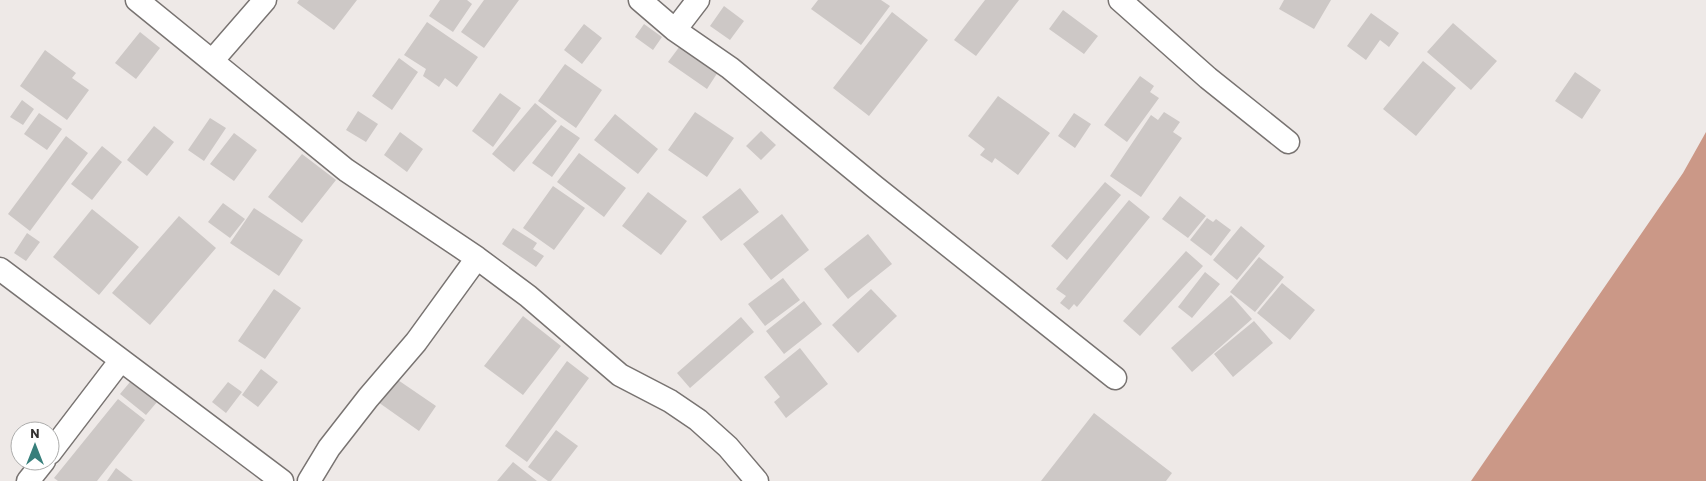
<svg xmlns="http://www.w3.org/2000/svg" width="1706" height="481" viewBox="0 0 1706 481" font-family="Barlow,sans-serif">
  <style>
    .forest { fill: #cb9887 }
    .building { fill: #cdc8c6 }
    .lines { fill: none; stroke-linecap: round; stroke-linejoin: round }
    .minor-casing { stroke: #787371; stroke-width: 25 }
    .minor { stroke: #fff; stroke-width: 22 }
  </style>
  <rect width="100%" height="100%" fill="#eee9e7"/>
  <path class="forest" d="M1706,132V481H1471L1683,173Z"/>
  <path class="building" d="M299,0H357L334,30L297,3Z
    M440,0H467L472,4L453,32L429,16Z
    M484,0H519L484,48L461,32Z
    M818,0H881L890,6L861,45L811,9Z
    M985,0H1019L976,56L954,40Z
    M1284,0H1331L1314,29L1279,9Z
    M724,6L744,21L730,40L710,26Z
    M1063,10L1098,36L1084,54L1049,29Z
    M892,12L928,40L869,116L833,88Z
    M1371,13L1399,33L1389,47L1380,40L1366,60L1347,46Z
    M427,22L478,57L457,87L445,78L439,87L423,76L426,69L404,55Z
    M1453,23L1497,61L1471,90L1427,52Z
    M584,24L602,38L582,64L564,50Z
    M644,24L662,37L653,50L635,37Z
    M140,32L160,48L136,79L115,63Z
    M680,46L718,72L707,89L668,62Z
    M45,50L76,73L72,78L89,90L67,120L20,86Z
    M399,58L418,72L392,110L372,96Z
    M1423,61L1456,88L1416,136L1383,109Z
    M565,64L602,90L576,128L538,101Z
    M1575,72L1601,90L1582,119L1555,101Z
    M1140,76L1154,86L1150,92L1159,98L1127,142L1104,125Z
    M500,93L521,108L493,147L472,131Z
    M998,96L1050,133L1018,175L995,158L992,163L980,155L985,149L968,136Z
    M22,100L34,109L23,125L10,117Z
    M535,103L557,121L514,172L492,154Z
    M358,111L378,124L366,142L346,130Z
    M695,112L734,138L707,177L668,150Z
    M1164,112L1180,122L1173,132L1182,138L1141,197L1110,176L1151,115L1158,120Z
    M39,113L62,129L47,150L24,134Z
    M1074,113L1091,124L1075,148L1058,136Z
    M615,114L658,149L638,174L594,140Z
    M210,118L226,128L204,161L188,150Z
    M561,125L580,138L552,177L532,163Z
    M154,126L174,142L147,176L127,160Z
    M761,131L776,145L761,160L746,146Z
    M400,132L423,149L407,172L384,155Z
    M234,133L257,150L234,181L210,164Z
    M66,136L88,153L30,231L8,214Z
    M102,146L122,162L92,200L71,184Z
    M579,153L626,188L604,217L557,182Z
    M302,154L336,180L302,223L268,197Z
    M1105,182L1121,195L1067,260L1051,246Z
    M553,186L585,208L554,250L523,228Z
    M740,188L759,212L721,241L702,217Z
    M648,192L687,221L661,255L622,226Z
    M1180,196L1206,216L1188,238L1162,219Z
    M1129,200L1150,217L1077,307L1074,304L1069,310L1060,303L1066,296L1056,289Z
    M223,203L245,219L230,238L208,222Z
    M254,208L303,240L279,276L230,243Z
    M92,209L139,247L99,295L53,257Z
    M782,214L809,250L771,280L743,244Z
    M179,216L216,248L150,325L112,293Z
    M1207,218L1213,222L1216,219L1231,230L1211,256L1190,240Z
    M1241,226L1265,246L1237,280L1213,260Z
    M513,228L537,243L533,249L544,256L536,267L502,244Z
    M27,233L40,242L26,261L14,253Z
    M868,234L892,264L848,299L824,269Z
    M1186,251L1203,266L1140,336L1123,321Z
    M1259,257L1284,277L1255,312L1230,292Z
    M1205,272L1220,284L1192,318L1178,307Z
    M783,278L800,300L765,326L748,304Z
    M1282,283L1315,310L1290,340L1257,313Z
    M274,289L301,308L265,359L238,341Z
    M871,289L897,316L858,353L832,325Z
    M1231,295L1252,319L1192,372L1171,348Z
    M804,301L822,324L784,354L766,331Z
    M523,316L561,346L523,395L484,366Z
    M741,317L754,332L690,388L677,373Z
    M1254,321L1273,343L1233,377L1214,354Z
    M800,348L828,384L786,418L774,402L780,397L764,377Z
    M567,361L589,378L527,462L505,446Z
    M261,369L278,382L258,407L242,395Z
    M395,378L436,406L419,431L378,402Z
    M130,382L157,402L146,415L120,394Z
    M228,382L242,392L226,413L212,402Z
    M118,399L145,420L97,481H58L54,478Z
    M1094,413L1172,473L1166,481H1041Z
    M556,430L578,446L551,481H548L528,467Z
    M513,462L537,481H497Z
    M116,468L133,481H107Z"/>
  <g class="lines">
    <g class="minor-casing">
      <path id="minor" d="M137,0L346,170L477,258L528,296L620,375L670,401L698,420L728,447L757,481
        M640,0L675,30L730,68L875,187L1115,378
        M1120,0L1208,78L1288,142
        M675,30L698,0
        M212,61L265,0
        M0,269L282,481
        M50,453L121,360
        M28,481L44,461
        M309,481L329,448L368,398L416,342L477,258"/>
    </g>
    <use href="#minor" class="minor"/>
  </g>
  <g transform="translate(35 446)"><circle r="24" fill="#ffffff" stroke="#adadac"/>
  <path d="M0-4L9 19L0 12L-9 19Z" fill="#377f7b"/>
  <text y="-8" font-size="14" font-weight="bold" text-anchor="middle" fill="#333130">N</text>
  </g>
</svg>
